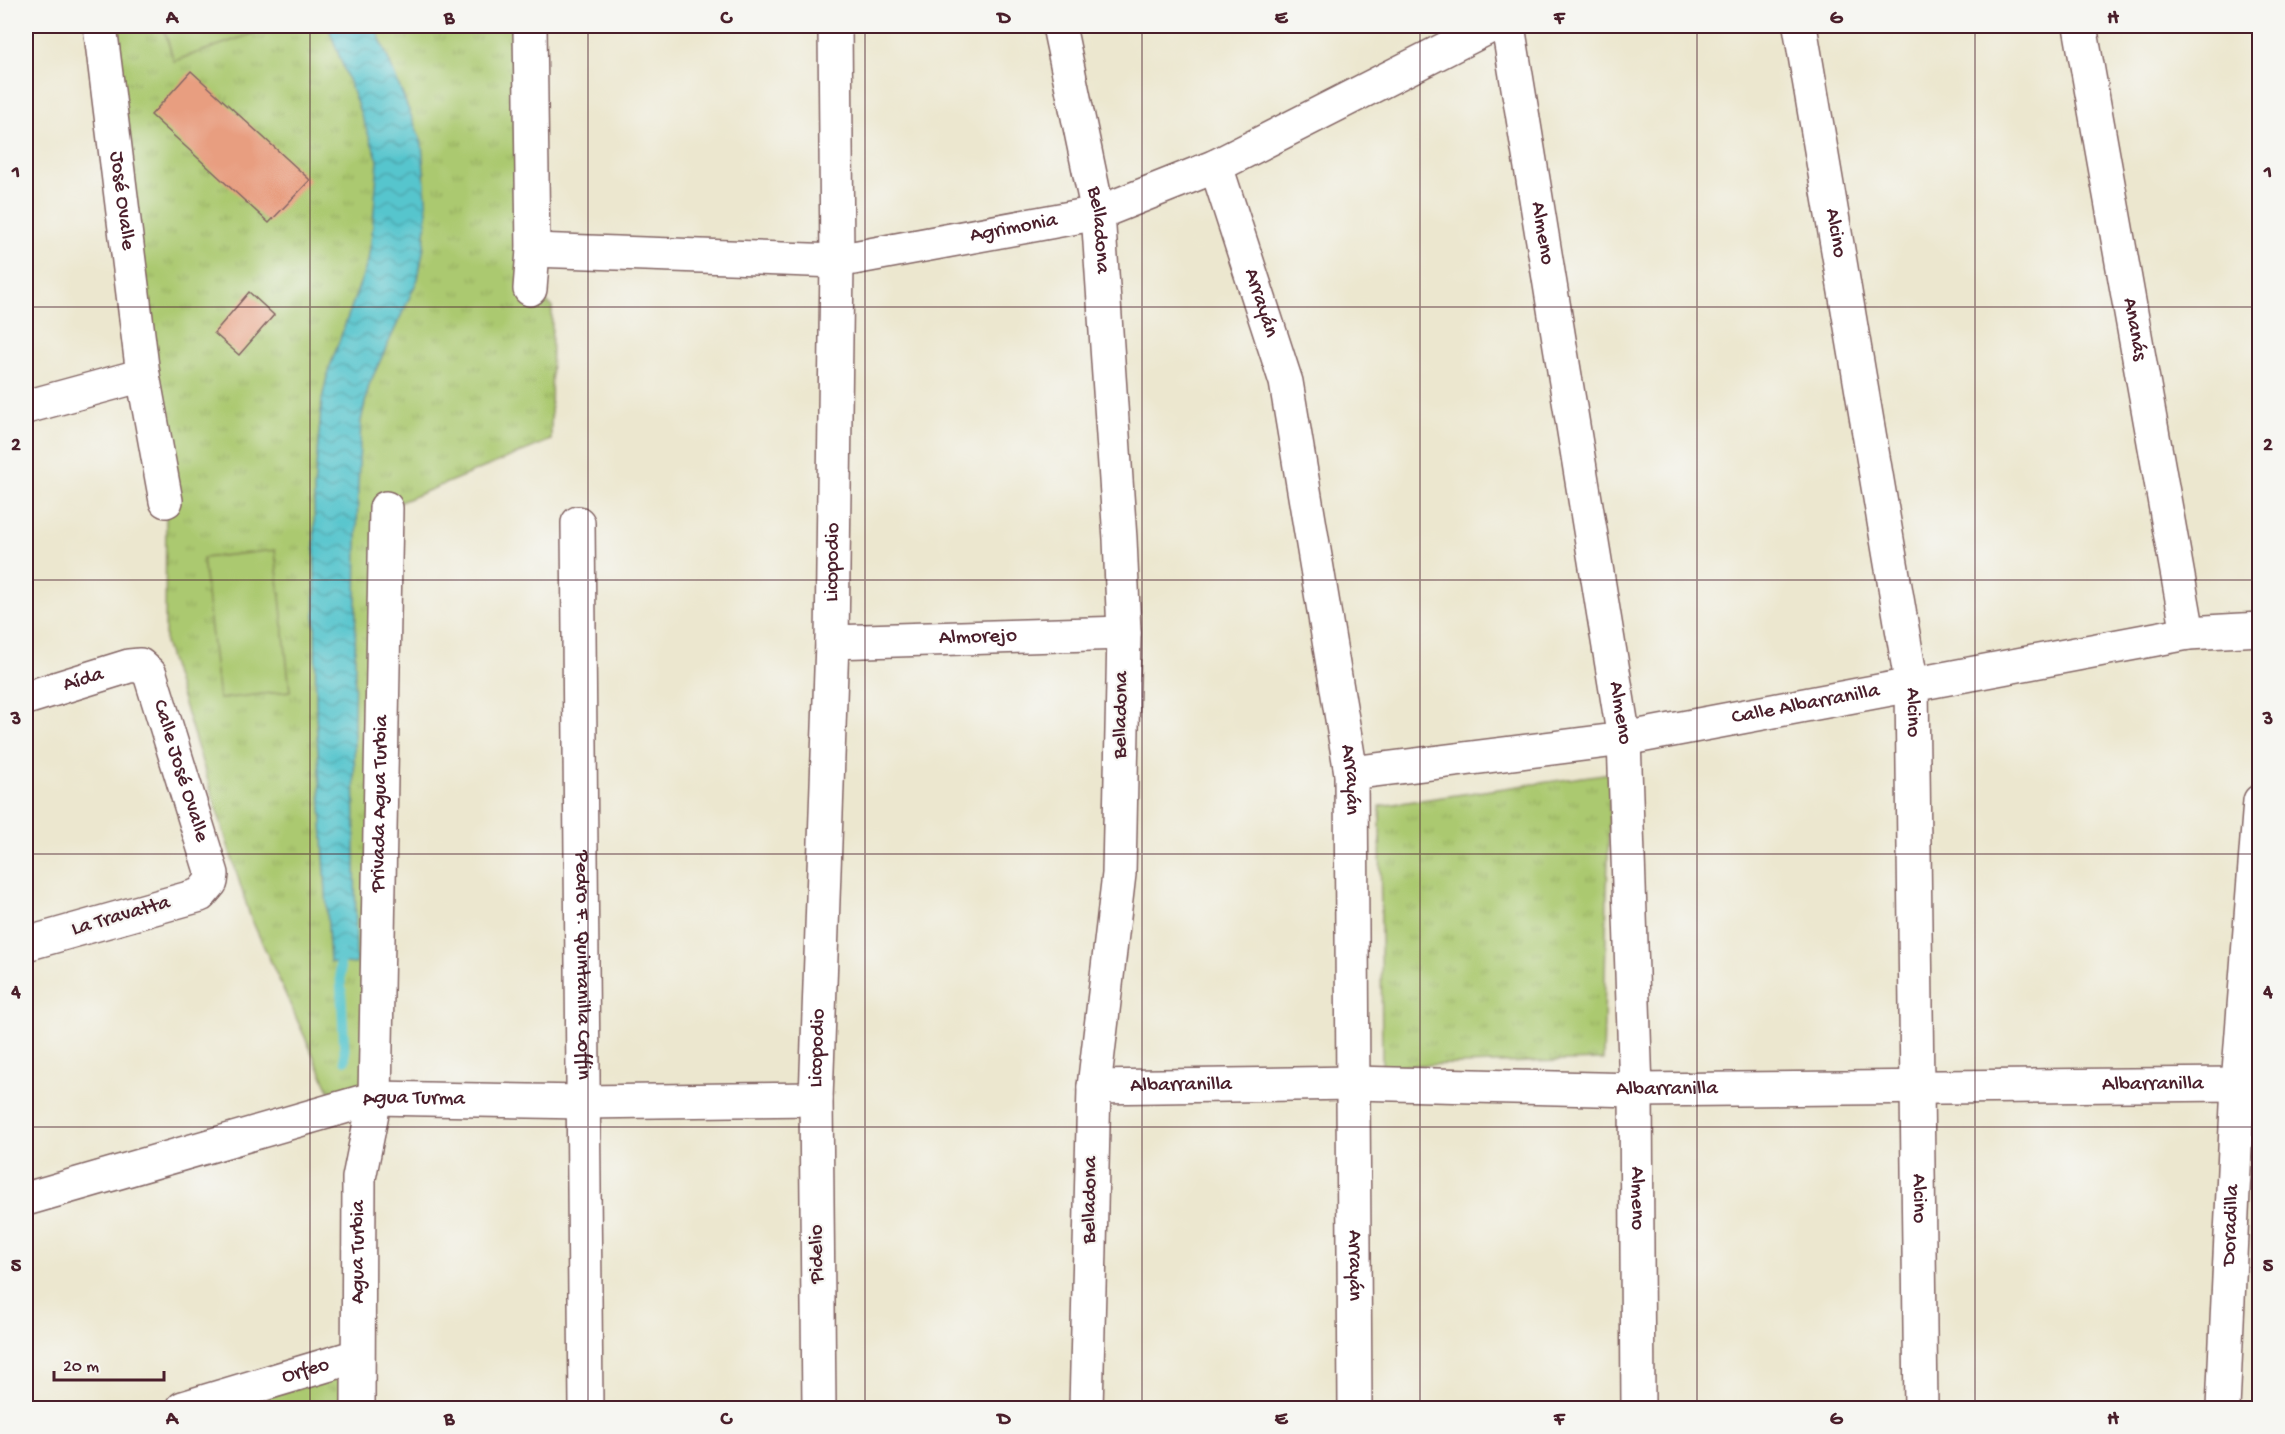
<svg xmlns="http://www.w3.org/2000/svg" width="2285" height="1434" viewBox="0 0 2285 1434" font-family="'Gochi Hand',sans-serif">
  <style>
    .park { fill: url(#park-tufts); stroke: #7a744e; stroke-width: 1.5 }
    .garden { fill: #abc970; stroke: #7a744e; stroke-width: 1.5 }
    .water { fill: url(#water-waves); stroke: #50727c; stroke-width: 1.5 }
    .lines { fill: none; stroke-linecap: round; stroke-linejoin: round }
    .stream { stroke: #57c5cd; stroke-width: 10 }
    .building { fill: #e89e80 }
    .street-casing { stroke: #836564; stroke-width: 36 }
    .street { stroke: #fff; stroke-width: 33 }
    .grid { fill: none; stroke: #4a1f2b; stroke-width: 1.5; stroke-opacity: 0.55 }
    .labels { text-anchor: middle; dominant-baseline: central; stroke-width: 4.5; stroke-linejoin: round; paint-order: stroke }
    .street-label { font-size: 21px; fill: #4a1f2b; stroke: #f6f6f2 }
    .neatline { fill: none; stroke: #4a1f2b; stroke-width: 2 }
    .grid-label { font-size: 20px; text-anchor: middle; font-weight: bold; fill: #4a1f2b }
  </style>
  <defs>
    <pattern id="park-tufts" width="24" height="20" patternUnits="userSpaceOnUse" patternTransform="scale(1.5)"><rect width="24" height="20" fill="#abc970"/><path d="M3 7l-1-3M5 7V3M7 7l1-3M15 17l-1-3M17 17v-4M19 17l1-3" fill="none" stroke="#95ac61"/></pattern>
    <pattern id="water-waves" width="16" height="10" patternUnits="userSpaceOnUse" patternTransform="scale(1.5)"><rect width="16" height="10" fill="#57c5cd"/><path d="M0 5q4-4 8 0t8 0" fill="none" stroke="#4a9fa7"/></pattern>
  </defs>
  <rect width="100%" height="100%" fill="#f6f6f2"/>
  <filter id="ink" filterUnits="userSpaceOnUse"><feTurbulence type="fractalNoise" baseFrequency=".0167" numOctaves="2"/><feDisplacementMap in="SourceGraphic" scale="12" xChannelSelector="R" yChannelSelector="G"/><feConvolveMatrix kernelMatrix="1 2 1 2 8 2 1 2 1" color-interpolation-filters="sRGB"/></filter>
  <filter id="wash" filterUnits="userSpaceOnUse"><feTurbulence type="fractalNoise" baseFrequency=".008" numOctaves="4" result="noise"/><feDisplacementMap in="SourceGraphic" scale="24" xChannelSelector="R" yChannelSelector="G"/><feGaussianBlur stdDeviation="1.35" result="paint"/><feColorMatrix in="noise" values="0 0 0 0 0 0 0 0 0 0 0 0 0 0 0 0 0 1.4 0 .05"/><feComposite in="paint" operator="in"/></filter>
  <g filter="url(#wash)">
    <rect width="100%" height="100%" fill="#ece7cf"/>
    <path class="park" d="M100,26H529L530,289L552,306L551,440L386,508L375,1098L333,1099L250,916L165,643L166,501Z
      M1610,773L1603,1060L1382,1066L1380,806Z
      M357,1356L358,1408H183Z"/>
    <path class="garden" d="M163,26H255L257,32L174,61Z
      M275,550L290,691L219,699L203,558Z"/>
    <path class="water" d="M328,26H375L422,143L427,213L424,246L418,279L369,385L361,421L358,486L354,720L356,964L330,962L316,719L314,488L322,399L328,372L368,261L372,234L378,160Z"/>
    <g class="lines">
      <path class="stream" d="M339,950L345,1060"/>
    </g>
    <g id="blocks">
      <path class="building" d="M191,71L310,180L269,223L151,115Z
        M249,292L274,315L239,355L214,333Z"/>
    </g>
  </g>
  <g filter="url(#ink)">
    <use href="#blocks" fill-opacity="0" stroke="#836564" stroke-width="1.5"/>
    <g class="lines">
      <g class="street-casing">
        <g id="street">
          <path id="s1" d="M100,26L143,375L166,501"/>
          <path id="s2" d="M1059,26L1098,213L1120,539L1124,633L1119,874L1094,1087L1086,1408"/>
          <path id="s3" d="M1508,26L1624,739L1636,1090L1638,1408"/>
          <path id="s4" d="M1800,26L1912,687L1921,1408"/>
          <path id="s5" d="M2080,26L2188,633"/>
          <path id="s6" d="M1216,166L1286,382L1351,773L1355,1408"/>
          <path id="s7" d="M533,250L837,261L1098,213L1216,166L1491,26"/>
          <path d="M530,289L533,250L530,26"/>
          <path d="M26,407L143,375"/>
          <path id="s8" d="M578,523L586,1408"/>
          <path id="s9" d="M832,642L1124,633"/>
          <path id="s10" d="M26,698L129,666L140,665L150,674L212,874L211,882L200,895L26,944"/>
          <path id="s11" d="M1351,773L1624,739L2188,633L2260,629"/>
          <path id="s12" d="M1094,1087L1354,1083L1636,1090L2238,1084"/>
          <path id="s13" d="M26,1199L375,1098L583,1102L816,1099"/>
          <path id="s14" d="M183,1408L357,1356"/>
          <path id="s15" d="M358,1408L359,1178L375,1098L386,508"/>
          <path id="s16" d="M819,1408L816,1099L832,642L837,261L835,26"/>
          <path id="s17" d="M2223,1408L2238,1084L2260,801"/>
        </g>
      </g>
      <use href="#street" class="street"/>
    </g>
  </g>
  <path class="grid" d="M310,26V1408M588,26V1408M865,26V1408M1142,26V1408M1420,26V1408M1697,26V1408M1975,26V1408M26,307H2260M26,580H2260M26,854H2260M26,1127H2260"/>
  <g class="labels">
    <g class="street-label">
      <text stroke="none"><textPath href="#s1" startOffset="176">José Ovalle</textPath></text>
      <text stroke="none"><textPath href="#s7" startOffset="484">Agrimonia</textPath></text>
      <text stroke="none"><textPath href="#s2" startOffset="208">Belladona</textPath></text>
      <text stroke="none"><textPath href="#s3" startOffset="210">Almeno</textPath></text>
      <text stroke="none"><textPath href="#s4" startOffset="210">Alcino</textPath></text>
      <text stroke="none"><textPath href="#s6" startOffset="144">Arrayán</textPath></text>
      <text stroke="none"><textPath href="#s5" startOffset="308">Ananás</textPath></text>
      <text stroke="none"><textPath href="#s16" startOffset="846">Licopodio</textPath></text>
      <text stroke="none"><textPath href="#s9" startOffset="146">Almorejo</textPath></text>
      <text stroke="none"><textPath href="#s10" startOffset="60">Aída</textPath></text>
      <text stroke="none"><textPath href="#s11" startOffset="460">Calle Albarranilla</textPath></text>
      <text stroke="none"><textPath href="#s4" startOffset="696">Alcino</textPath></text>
      <text stroke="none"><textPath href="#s3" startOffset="696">Almeno</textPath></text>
      <text transform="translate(1122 715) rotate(-89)">Belladona</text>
      <text stroke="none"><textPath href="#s10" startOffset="234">Calle José Ovalle</textPath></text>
      <text stroke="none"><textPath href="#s6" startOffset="630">Arrayán</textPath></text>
      <text stroke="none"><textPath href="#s15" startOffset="606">Privada Agua Turbia</textPath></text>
      <text transform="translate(121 917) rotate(-16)">La Travatta</text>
      <text stroke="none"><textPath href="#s8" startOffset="442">Pedro F. Quintanilla Coffin</textPath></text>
      <text stroke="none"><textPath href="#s16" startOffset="360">Licopodio</textPath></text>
      <text stroke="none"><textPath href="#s12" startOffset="87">Albarranilla</textPath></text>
      <text stroke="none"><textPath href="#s12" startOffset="1059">Albarranilla</textPath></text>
      <text stroke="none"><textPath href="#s12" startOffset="573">Albarranilla</textPath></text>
      <text stroke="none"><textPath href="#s13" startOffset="402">Agua Turma</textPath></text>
      <text stroke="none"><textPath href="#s3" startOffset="1182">Almeno</textPath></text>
      <text stroke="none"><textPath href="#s4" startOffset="1182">Alcino</textPath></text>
      <text transform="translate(1091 1200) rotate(-89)">Belladona</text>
      <text stroke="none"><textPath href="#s17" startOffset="183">Doradilla</textPath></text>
      <text stroke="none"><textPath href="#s15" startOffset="156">Agua Turbia</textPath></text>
      <text transform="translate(818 1254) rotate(-91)">Pidelio</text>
      <text stroke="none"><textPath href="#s6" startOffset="1116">Arrayán</textPath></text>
      <text stroke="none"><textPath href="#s14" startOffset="128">Orfeo</textPath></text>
    </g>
  </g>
  <rect width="2285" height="1434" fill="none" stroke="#f6f6f2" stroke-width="66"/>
  <path d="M54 1371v9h110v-9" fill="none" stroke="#4a1f2b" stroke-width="3"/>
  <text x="63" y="1371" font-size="18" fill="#4a1f2b" stroke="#f6f6f2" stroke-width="4.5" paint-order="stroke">20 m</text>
  <rect x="33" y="33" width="2219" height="1368" class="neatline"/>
  <g class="grid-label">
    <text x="172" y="23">A</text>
    <text x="449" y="23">B</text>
    <text x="726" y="23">C</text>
    <text x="1004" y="23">D</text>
    <text x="1281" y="23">E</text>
    <text x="1559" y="23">F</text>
    <text x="1836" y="23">G</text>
    <text x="2113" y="23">H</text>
    <text x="16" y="177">1</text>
    <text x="2268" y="177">1</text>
    <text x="16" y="450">2</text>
    <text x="2268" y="450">2</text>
    <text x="16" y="724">3</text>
    <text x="2268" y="724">3</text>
    <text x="16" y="997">4</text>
    <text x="2268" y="997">4</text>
    <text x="16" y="1271">5</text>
    <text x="2268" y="1271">5</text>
    <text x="172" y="1424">A</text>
    <text x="449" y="1424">B</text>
    <text x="726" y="1424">C</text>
    <text x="1004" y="1424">D</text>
    <text x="1281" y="1424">E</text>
    <text x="1559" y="1424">F</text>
    <text x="1836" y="1424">G</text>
    <text x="2113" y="1424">H</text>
  </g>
</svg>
